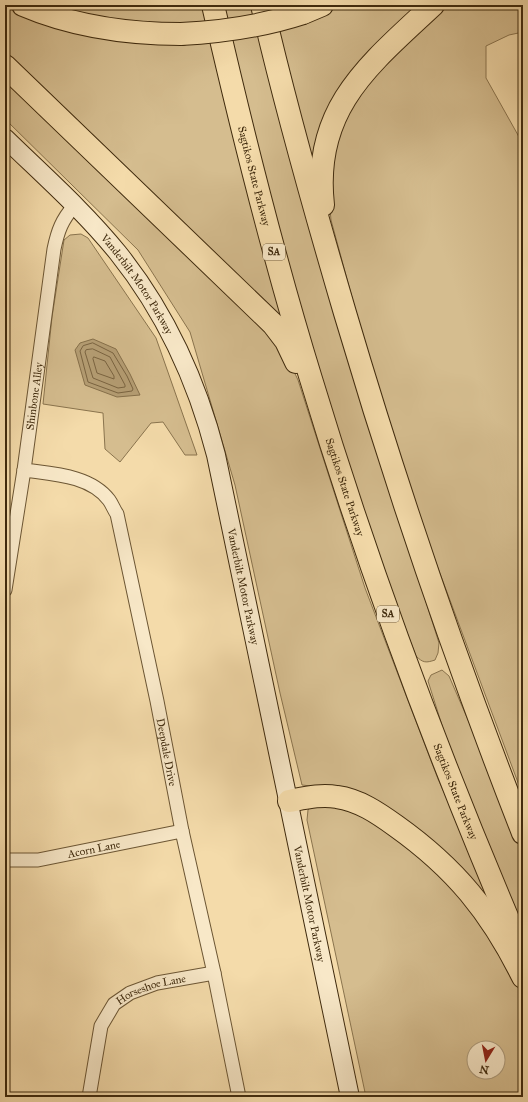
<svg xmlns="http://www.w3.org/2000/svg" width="528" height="1102" viewBox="0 0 528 1102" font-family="'IM FELL Great Primer',serif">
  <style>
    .green { fill: #d5bd8f; stroke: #8a744e; fill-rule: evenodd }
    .water { fill: #b69f75; stroke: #86704b }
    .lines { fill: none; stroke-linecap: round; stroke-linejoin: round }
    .shore { stroke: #7a6441; stroke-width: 1 }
    .street-casing { stroke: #6c5634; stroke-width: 15 }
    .secondary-casing { stroke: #3f2a0d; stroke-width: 20 }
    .highway-casing { stroke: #3f2a0d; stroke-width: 24 }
    .street { stroke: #f8e8c8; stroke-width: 13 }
    .secondary { stroke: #f8e8c8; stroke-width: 18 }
    .highway { stroke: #f4dbaa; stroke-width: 22 }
    .highway-bridge-casing { stroke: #3f2a0d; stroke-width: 24; stroke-linecap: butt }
    .highway-bridge { stroke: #f4dbaa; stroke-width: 22 }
    .labels { text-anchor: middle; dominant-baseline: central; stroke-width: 3; stroke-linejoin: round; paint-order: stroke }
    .shield { fill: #f8e8c8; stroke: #766345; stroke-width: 1 }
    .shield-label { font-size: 10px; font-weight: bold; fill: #3f2a0d }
    .street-label { font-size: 11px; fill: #3f2a0d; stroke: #f8e8c8 }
  </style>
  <rect width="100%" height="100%" fill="#f4dbaa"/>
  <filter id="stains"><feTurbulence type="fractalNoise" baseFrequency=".005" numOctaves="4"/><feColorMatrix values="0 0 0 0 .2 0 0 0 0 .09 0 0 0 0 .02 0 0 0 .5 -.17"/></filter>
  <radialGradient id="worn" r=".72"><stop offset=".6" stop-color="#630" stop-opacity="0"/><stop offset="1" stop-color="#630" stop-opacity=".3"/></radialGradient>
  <path class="green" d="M47,5H202L292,342L5,59V6L40,21L151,24L97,19Z
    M219,5H253L390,488L439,643L438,653L435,660C426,663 423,663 416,656L346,472L282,259Z
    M269,5H286L292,24L344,5H420L314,162L308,153Z
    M439,5H523V32L509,35L486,46V78L523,144V796L410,493L366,349L331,220L327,176L335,137L358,91Z
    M5,76L275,337L288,359L298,380L365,588L438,779L506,931L347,790L302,785L280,693L235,485L190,332L138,250L5,119Z
    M81,234L88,238L156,338L197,455H185L163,422L151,423L120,462L105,449L103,413L43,404L52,317L64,240L70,235Z
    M442,670L449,676L491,773L523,852V936L466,801L428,681L431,675Z
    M313,803L355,806L445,872L523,985V1097H366L307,820L308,810ZM474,1048H498V1072H474Z"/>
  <path class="water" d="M93,339L116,349L130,374L140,395L117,397L85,385L75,350L80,343Z"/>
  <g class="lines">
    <path class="shore" d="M93,343L113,353L127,376L133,389L132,391L118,393L88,382L80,351L83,346Z
      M93,349L110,357L125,385V387L118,388L93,378L85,352L86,350Z
      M94,357L105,361L114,376V379L97,373L93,359Z"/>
    <g class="street-casing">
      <g id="street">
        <path id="s1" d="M24,470C52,474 90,475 109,500C112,504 114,510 117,514L157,701L182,831L214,973L239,1097"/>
        <path id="s2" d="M5,590L24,470L54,249C58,230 62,220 74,206"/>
        <path id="s3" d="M5,860H38L182,831"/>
        <path id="s4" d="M89,1097L101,1026L114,1004L130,993L157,983L214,973"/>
      </g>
    </g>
    <g class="secondary-casing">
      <g id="secondary">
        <path id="s5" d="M5,138C43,175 84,211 118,253C166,313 197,381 216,455L350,1097"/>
      </g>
    </g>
    <g class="highway-casing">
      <g id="highway">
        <path d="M23,5C72,26 127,34 181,34"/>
        <path id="s6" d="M213,5C242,131 273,256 311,379C370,575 442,766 523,954"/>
        <path d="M262,5C286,109 315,211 345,313C397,489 456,662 523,833"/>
        <path d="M303,13L322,5"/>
        <path d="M5,66L273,324L286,341L296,362"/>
        <path d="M323,205C312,108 370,64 433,5"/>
        <path d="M289,801C305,798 321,794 337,797C359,800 378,813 396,826C455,868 491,912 523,977"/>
      </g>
    </g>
    <use href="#street" class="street"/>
    <use href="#secondary" class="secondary"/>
    <use href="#highway" class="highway"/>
    <g class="highway-bridge-casing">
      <path id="highway-bridge" d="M181,34C223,32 263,26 303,13"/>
    </g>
    <use href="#highway-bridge" class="highway-bridge"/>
  </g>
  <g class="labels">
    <g class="shield">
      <rect x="263" y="244" width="22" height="16" rx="3"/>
      <rect x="377" y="606" width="22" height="16" rx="3"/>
    </g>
    <g class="shield-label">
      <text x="274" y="252">SA</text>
      <text x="388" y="614">SA</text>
    </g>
    <g class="street-label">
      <text stroke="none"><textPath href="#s6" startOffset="176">Sagtikos State Parkway</textPath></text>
      <text stroke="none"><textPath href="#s5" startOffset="198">Vanderbilt Motor Parkway</textPath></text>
      <text stroke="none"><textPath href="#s2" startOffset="196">Shinbone Alley</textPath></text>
      <text stroke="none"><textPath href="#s6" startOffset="500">Sagtikos State Parkway</textPath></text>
      <text stroke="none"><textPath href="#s5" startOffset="522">Vanderbilt Motor Parkway</textPath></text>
      <text stroke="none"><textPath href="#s1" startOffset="352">Deepdale Drive</textPath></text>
      <text stroke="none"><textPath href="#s6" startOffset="824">Sagtikos State Parkway</textPath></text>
      <text stroke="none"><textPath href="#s3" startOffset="90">Acorn Lane</textPath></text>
      <text stroke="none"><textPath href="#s5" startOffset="846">Vanderbilt Motor Parkway</textPath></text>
      <text stroke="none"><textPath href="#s4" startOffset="138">Horseshoe Lane</textPath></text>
    </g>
  </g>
  <rect width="528" height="1102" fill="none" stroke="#f4dbaa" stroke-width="20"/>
  <rect x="6" y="6" width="516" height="1090" fill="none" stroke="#3f2a0d" stroke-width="2"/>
  <rect x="10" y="10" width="508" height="1082" fill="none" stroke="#3f2a0d"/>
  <g transform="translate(486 1060) rotate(190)"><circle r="19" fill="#f8e8c8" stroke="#ae9c7d"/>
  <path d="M0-3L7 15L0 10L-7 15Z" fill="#8f2418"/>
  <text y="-6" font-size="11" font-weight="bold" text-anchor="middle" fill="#3f2a0d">N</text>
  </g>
  <rect width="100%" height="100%" filter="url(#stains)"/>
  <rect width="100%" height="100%" fill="url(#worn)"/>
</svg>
